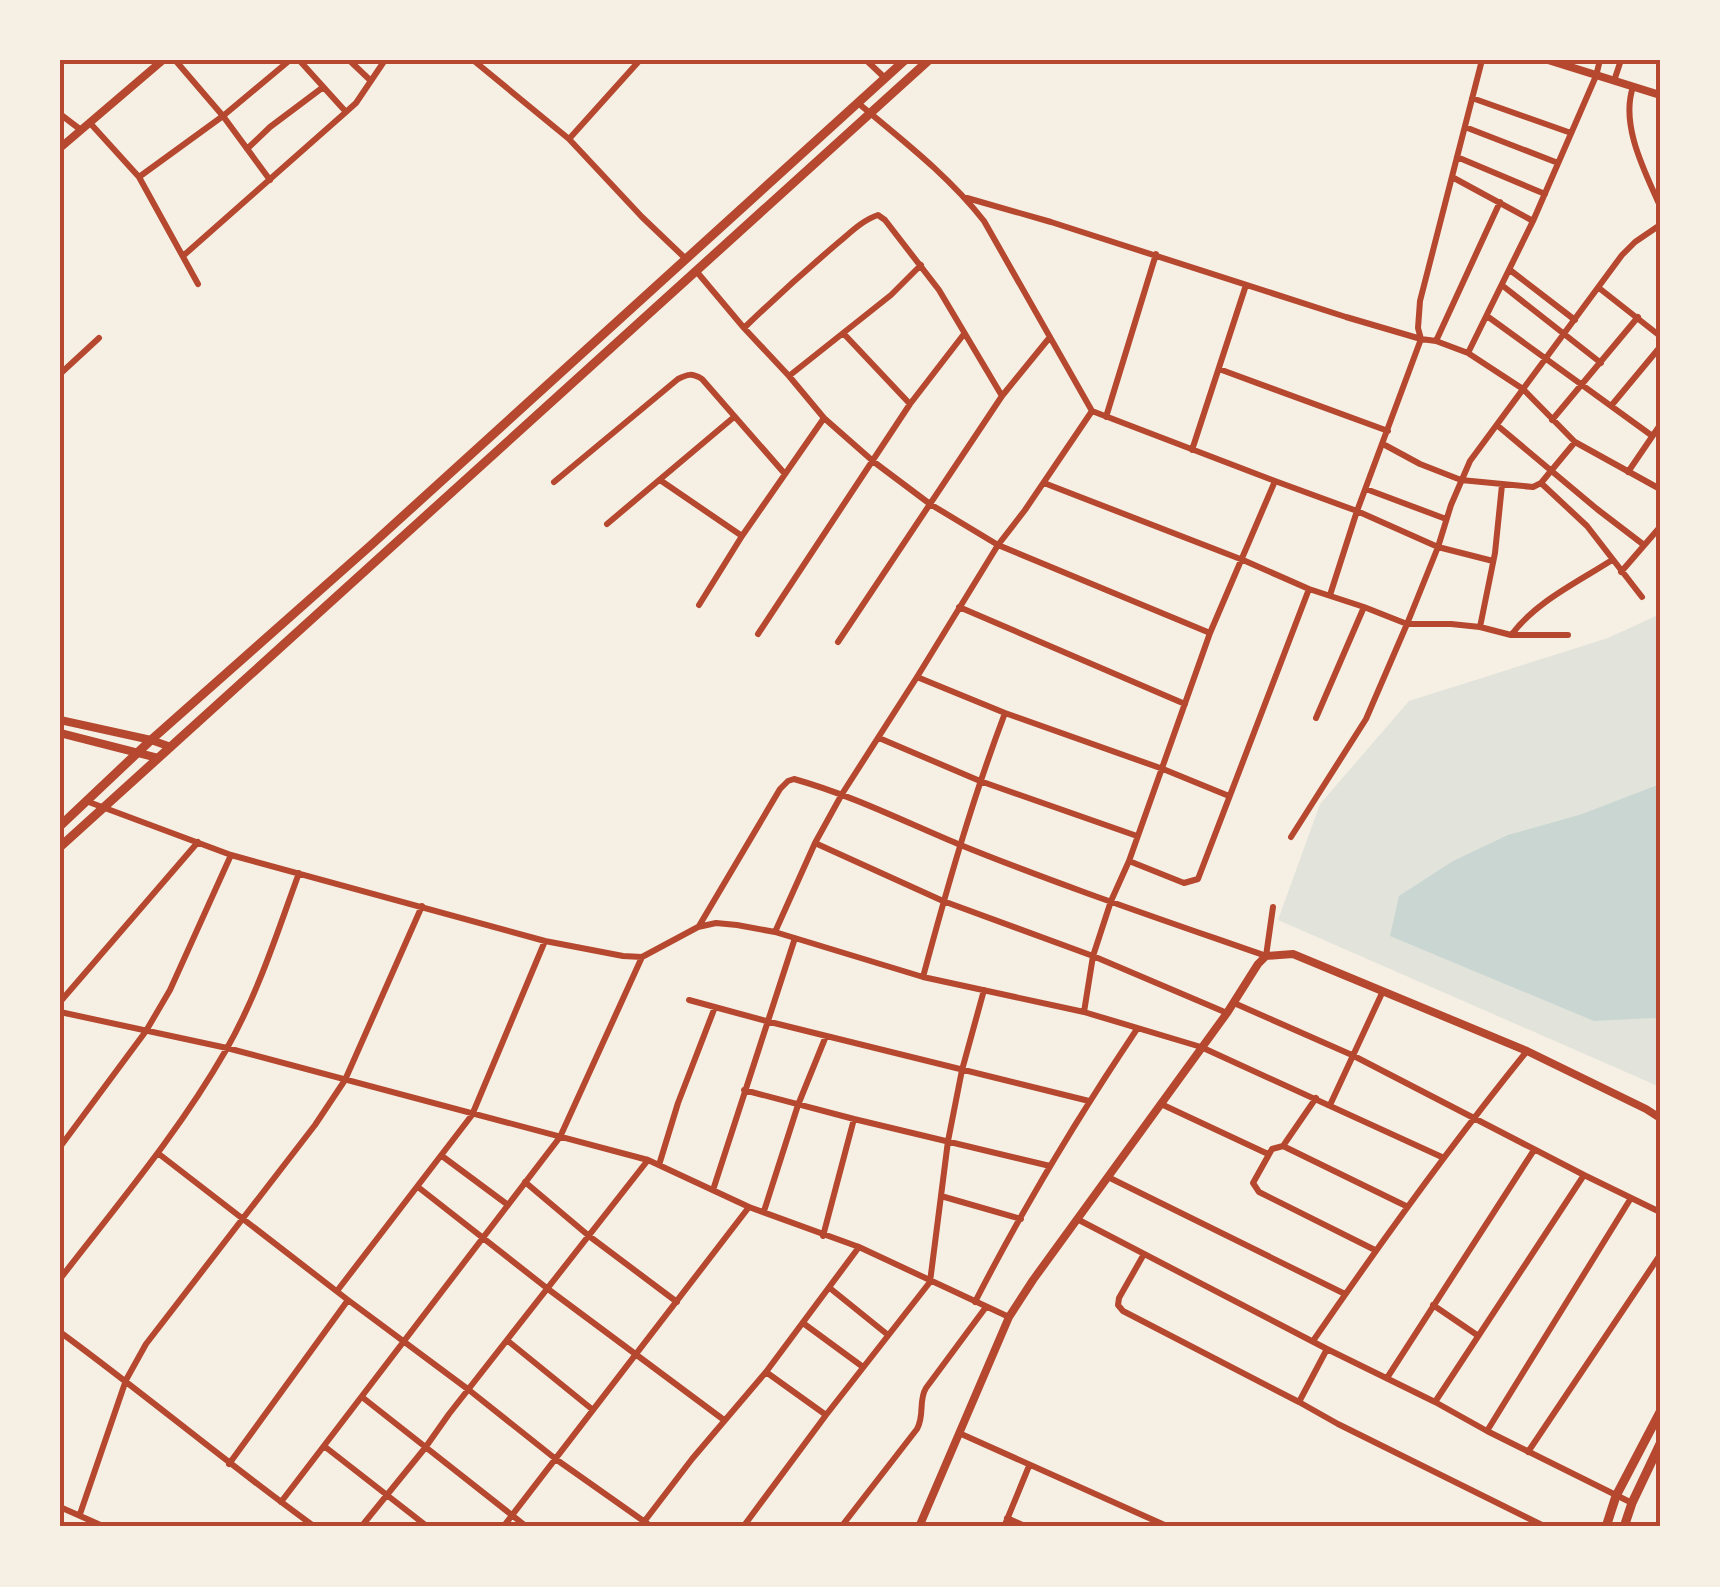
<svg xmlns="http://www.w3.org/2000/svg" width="1720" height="1587" viewBox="0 0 1720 1587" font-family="'PT Sans Narrow',sans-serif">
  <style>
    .green { fill: #e2e4dc }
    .water { fill: #c9d6d2 }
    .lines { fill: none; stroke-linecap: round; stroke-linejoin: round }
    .minor { stroke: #b5482f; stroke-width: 6 }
    .tertiary { stroke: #b5482f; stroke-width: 8 }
    .secondary { stroke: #b5482f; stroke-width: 9 }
    .neatline { fill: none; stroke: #b5482f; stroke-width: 4 }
  </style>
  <rect width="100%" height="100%" fill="#f6efe4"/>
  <path class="green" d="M1660,614V784L1579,815L1654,1018L1660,1021V1087L1278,920L1320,804L1409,701L1608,638Z"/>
  <path class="water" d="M1660,784V1021L1654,1018L1594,1021L1390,936L1399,896L1453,861L1508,835L1579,815Z"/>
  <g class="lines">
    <path class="minor" d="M175,60L223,116L270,180
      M299,60L346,112
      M349,60L371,81
      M473,60L569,139L642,217L686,259
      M866,60L885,78
      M1614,81L1621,60
      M1633,87C1620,125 1645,172 1660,206
      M1472,98L1571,133
      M858,103C902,140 948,175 984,221L1092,411L1275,481L1210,633L1129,861L1111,901L1093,956L1084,1012
      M60,114L81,130
      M90,123L139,177L198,284
      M1465,127L1558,163
      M569,139L640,60
      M247,149L270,127L322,88
      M1457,157L1545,194
      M139,177L223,116L290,60
      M1452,177L1533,221
      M967,198L1051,222L1346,317L1421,339L1436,341L1468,353L1523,389L1575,442L1660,489
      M183,256L346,112L356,103L385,60
      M1510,270L1575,320
      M697,272L744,328L789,376L824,418L874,462L930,504L998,545L1210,633
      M1503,286L1601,363
      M1599,288L1660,336
      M1487,316L1651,435
      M744,328C775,298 806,270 839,242C851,232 863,220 878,215L885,220L939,290L1002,396
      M844,334L910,404
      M1436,341L1500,202
      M1468,353L1533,221L1596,76L1600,60
      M1219,369L1388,431
      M60,374L99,338
      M789,376L891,295L921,265
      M1611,406L1660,347
      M1106,417L1156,254
      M1552,420L1638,317
      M1498,426L1597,509L1644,545
      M1383,444L1420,464L1461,480L1533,487L1541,483L1575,442
      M1192,450L1246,285
      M1628,472L1660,425
      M660,480L742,536
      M1275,481L1357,511L1438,547L1493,561
      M554,482L678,379C688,374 692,373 702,379L785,474
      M1044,483L1243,560L1309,589L1364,607L1407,624H1451L1480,627L1511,635H1568
      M1541,483L1587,526L1642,597
      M1366,489L1446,519
      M607,524L734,417
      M1621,572L1660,527
      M1330,595L1357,511L1421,339L1418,328L1420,301L1482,60
      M699,605L742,536L824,418
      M959,607L1185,704
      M1480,627L1495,553L1502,485
      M758,634L910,404L964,334
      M1512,634C1537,601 1578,582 1612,560
      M838,642L1002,396L1050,337
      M917,677L1005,713L1163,769L1229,796
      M1316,718L1364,607
      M879,738L980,781L1137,836
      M86,801L231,855L545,941L623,956L642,957L698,927L716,923L737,925L775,932L923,977L1084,1012L1201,1047L1444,1158
      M1291,837L1366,719L1407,624L1438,547L1451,505L1470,461L1622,255L1635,242L1660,225
      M815,843L943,901L1093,956L1227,1013
      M1129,861L1184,883L1198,879L1309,589
      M699,926L780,789L788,781L794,779C851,795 903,821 958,844C1059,885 1163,920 1266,956L1273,907
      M775,932L815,843L842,794L917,677L998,545L1025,510L1092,411
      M923,977C947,888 972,800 1005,713
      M689,1000L766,1021L1089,1101
      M60,1002L198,842
      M1234,1003L1352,1055L1584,1175L1660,1212
      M60,1012L227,1048L648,1160L749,1207L859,1247L1009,1317
      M744,1090L854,1119L1050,1166
      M1161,1104L1268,1154
      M1330,1105L1383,991
      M1283,1146L1316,1098
      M60,1147L146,1031L170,990L231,855
      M159,1154L348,1300L469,1390L557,1460L652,1527
      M442,1156L508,1205
      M659,1165L678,1103L715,1007
      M1108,1177L1345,1294
      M525,1182L589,1236L677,1302
      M418,1187L548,1289L724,1420
      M713,1190L795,938
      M941,1196L1021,1219
      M764,1211L798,1105L826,1036
      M1077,1219L1327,1349L1435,1402L1487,1431L1632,1503
      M823,1236L854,1119
      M1375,1250L1259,1192L1253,1183L1272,1149L1283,1146L1406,1206
      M1144,1254L1119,1298L1118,1305L1123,1311L1299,1402L1338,1424L1546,1527
      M60,1279C118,1204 179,1132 226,1050C258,994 277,933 299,873
      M831,1289L888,1335
      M337,1291L472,1115L545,941
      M975,1302C1023,1208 1078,1117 1137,1029
      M1433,1305L1477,1335
      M803,1323L863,1367
      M60,1332C146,1395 228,1464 315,1527
      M508,1341L593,1410
      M1313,1341C1381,1242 1451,1145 1527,1051
      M766,1372L826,1415
      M1387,1378L1534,1150
      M362,1397L527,1527
      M1299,1402L1327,1349
      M1435,1402L1584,1175
      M1487,1431L1631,1198
      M959,1433L1169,1527
      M324,1446L428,1527
      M1528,1452L1660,1255
      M229,1464L348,1300
      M281,1502L560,1137L642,957
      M60,1507L105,1527
      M80,1514L126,1380L146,1344L315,1125L345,1080L422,906
      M1007,1518L1027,1527
      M361,1527L425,1448L449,1414L648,1160
      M503,1527L749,1207
      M640,1527L692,1459L766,1372L859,1247
      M743,1527L826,1415L930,1282L948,1141L962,1070L984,990
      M841,1527L917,1429C925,1415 918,1401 926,1388L986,1307
      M1004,1527L1029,1466"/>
    <path class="tertiary" d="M1548,60L1660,95
      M60,148L163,60
      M60,720L151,740L171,747
      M60,733L158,758
      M919,1527L1009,1317L1033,1280L1227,1013L1258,964L1266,956L1293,954L1527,1051L1646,1109L1660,1118"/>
    <path class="secondary" d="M60,826L151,740L370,546L905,60
      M60,847L929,60
      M1606,1527L1616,1496L1660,1412
      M1624,1527L1632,1503L1660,1444"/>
  </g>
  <rect width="1720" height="1587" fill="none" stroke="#f6efe4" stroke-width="125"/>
  <rect x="62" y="62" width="1596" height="1462" class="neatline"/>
</svg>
